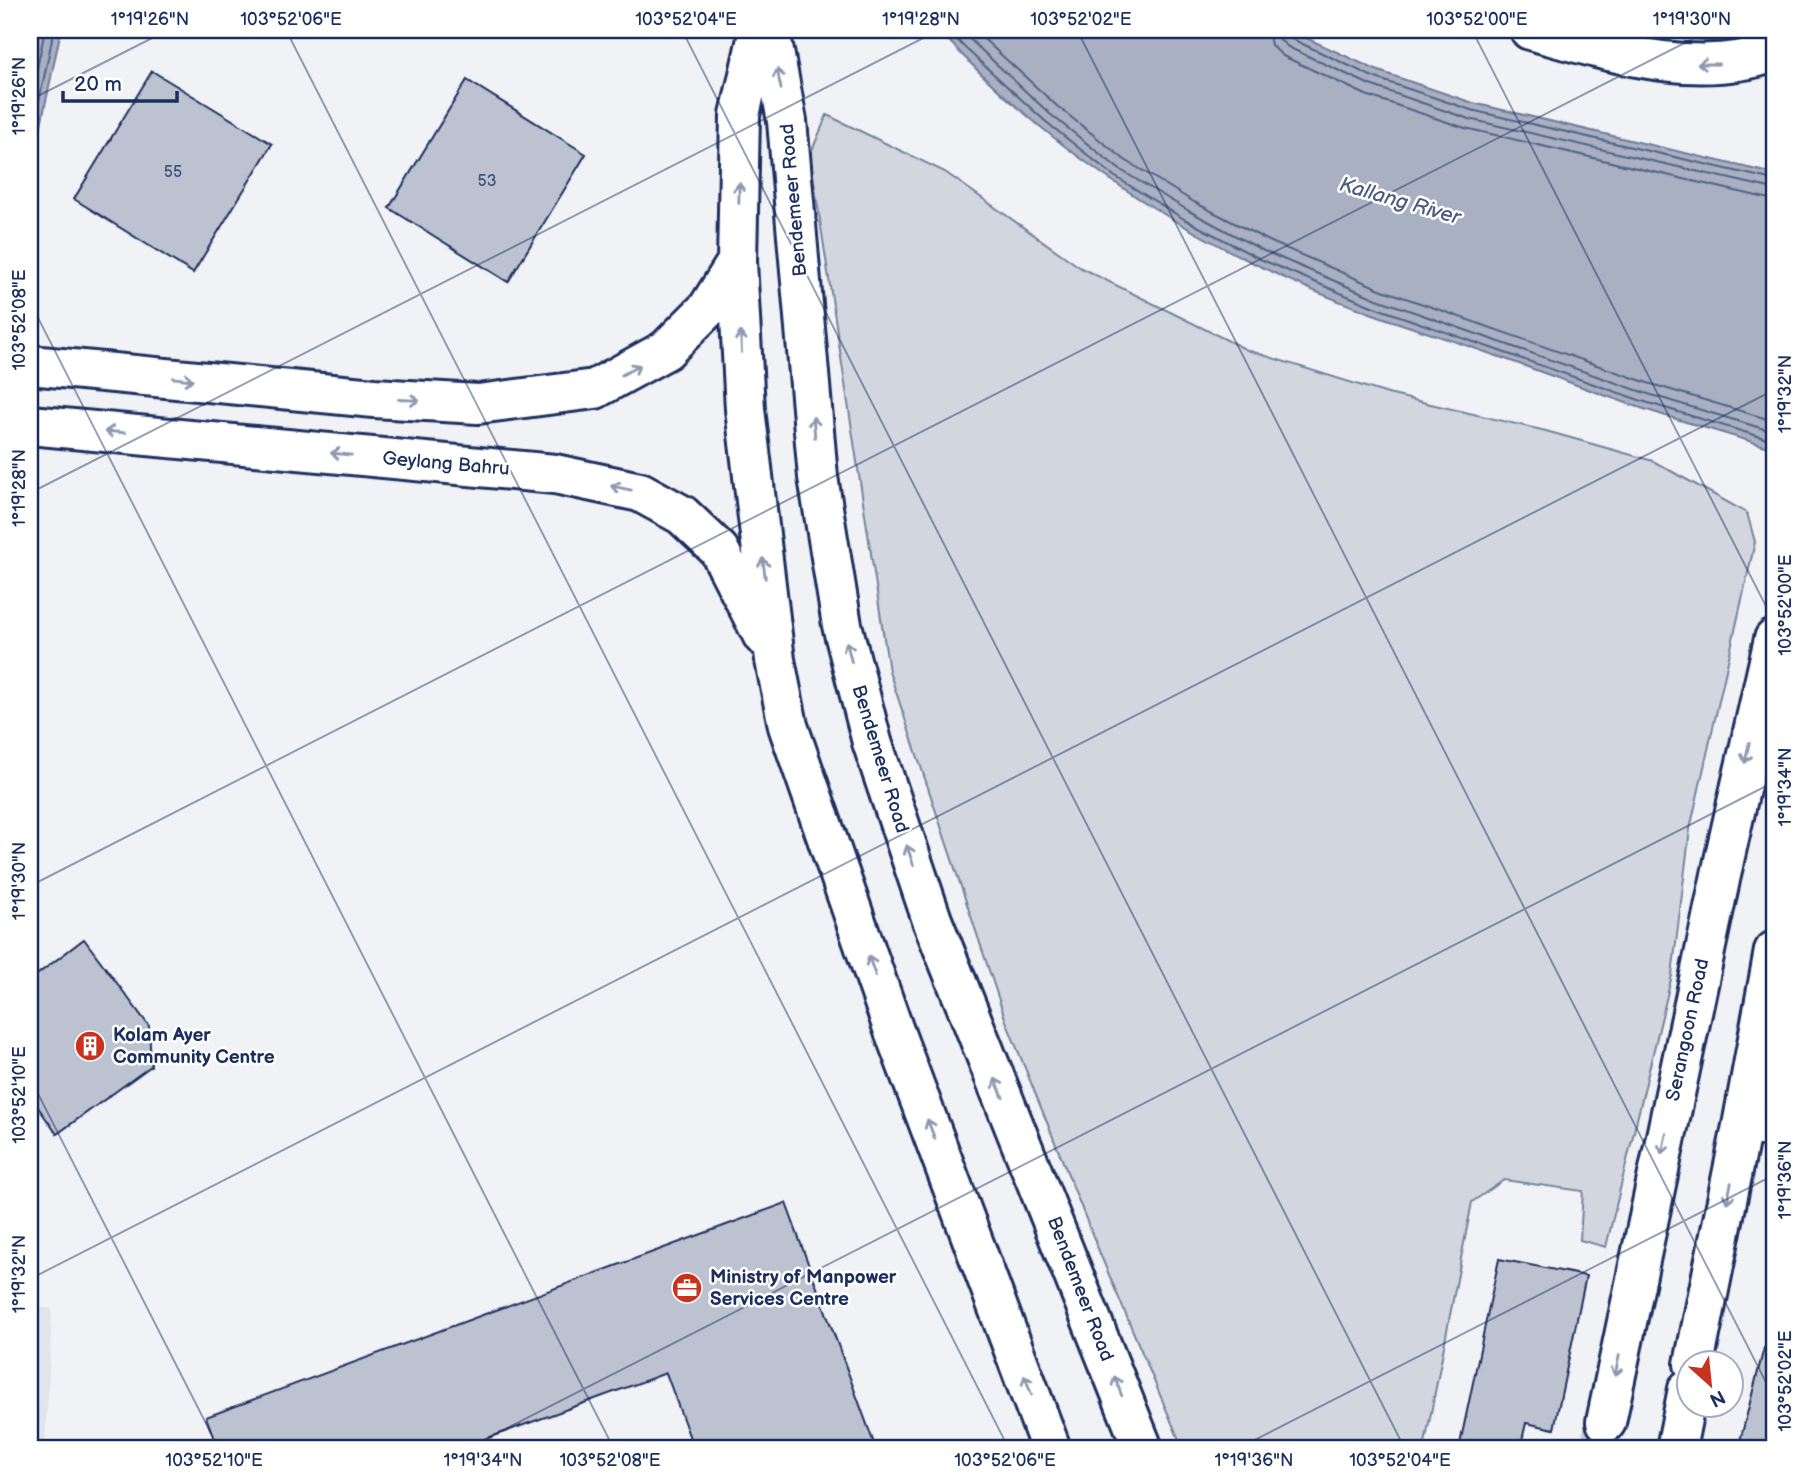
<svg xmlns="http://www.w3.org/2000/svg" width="1804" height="1479" viewBox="0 0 1804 1479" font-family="'Balsamiq Sans',sans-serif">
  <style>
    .built { fill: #e1e4ea }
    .green { fill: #d2d6df; stroke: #76829e; stroke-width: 2 }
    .water { fill: #a8b0c2; stroke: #707c9a; stroke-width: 2 }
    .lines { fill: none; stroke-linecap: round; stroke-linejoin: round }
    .shore { stroke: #536386; stroke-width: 2 }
    .building { fill: #bcc2d0; stroke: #1b2f5e; stroke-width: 2 }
    .major-tunnel { stroke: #c6cbd7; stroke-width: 38; stroke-dasharray: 38 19; stroke-linecap: butt }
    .minor-casing { stroke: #1b2f5e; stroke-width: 42 }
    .major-casing { stroke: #1b2f5e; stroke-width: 44 }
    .minor { stroke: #fff; stroke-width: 37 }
    .major { stroke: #fff; stroke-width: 38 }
    .oneway { stroke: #8d97ae }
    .ticks { fill: none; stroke: #1b2f5e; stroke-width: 2; stroke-opacity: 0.45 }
    .labels { text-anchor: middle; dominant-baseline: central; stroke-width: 5; stroke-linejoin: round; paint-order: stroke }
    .number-label { font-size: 16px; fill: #43547a }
    .street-label { font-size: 19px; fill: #1b2f5e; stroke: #fff }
    .poi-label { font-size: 19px; font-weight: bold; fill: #1b2f5e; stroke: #fff; text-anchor: start }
    .water-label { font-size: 21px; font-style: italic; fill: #4c5c81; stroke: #fff }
    .neatline { fill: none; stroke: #1b2f5e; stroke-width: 2.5 }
    .ticks-label { font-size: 18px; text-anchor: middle; fill: #1b2f5e }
  </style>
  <rect width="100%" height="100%" fill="#f1f2f5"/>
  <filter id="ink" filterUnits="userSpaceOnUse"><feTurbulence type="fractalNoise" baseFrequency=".0143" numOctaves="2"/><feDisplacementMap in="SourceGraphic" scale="14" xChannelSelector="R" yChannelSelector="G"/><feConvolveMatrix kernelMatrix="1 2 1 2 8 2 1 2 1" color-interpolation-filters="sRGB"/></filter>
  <g filter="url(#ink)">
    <path class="built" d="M30,1305L52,1309L45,1449H30Z"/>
    <path class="green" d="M1693,30H1774V40L1743,44L1692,39Z
      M827,115L945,172L1081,268L1247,350L1388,394L1546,431L1653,461L1747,513L1755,542L1690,829L1672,975L1606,1247L1580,1240L1583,1191L1504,1180L1472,1202L1424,1449H1183L1101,1256L1006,1021L889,671L810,155Z"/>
    <path class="water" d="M30,30H61L30,177Z
      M939,30H1289L1376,70L1473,103L1774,174V449C1729,434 1683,422 1638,407C1588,390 1538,370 1488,353C1450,339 1411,328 1373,314C1209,254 1056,160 939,30Z"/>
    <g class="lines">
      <path class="shore" d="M948,30L964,47L1045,121L1114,176L1184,219L1260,259L1374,307L1642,401L1774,441
        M960,30L1050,114L1119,169L1189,211L1264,251L1377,299L1645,393L1774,432
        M974,30L1057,106L1125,160L1194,202L1269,241L1380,289L1648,383L1774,421
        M1268,30L1271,45L1283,56L1366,95L1465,128L1774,200
        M1278,30L1280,40L1288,47L1370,85L1469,119L1774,189
        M1287,30L1288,35L1292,39L1373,77L1471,110L1774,180
        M30,102L45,30
        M30,144L54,30"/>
    </g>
    <path class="building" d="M152,71L272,144L193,273L74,199Z
      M467,80L586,154L508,282L389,208Z
      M84,939L149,1026L151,1066L57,1134L30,1096V980Z
      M786,1203L876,1449H694L666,1373L458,1449H218L206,1417Z
      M1499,1259L1586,1276L1554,1429L1526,1423L1520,1449H1459Z
      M1764,1348L1774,1350V1449H1738Z"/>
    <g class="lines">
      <path class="major-tunnel" d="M1598,1449L1606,1422"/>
      <g class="minor-casing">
        <path id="minor" d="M1742,1126L1774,1127"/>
      </g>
      <g class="major-casing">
        <path id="major" d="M759,30L740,115L737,262L745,409L775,660L788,726L894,1031L1051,1449
          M770,30L787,121L818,477L842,625L872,742L932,920L1143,1449
          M1530,30C1607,51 1695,80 1774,52
          M30,365L374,398L478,404L595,389L666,350L708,308L737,262
          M30,425L555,474L640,492L682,515L719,550L763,636
          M1694,1364L1742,1126L1774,951
          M1606,1422L1725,856L1774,639
          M1676,1449L1688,1389"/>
      </g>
      <use href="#minor" class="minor"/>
      <use href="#major" class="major"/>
    </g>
    <defs><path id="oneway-shaft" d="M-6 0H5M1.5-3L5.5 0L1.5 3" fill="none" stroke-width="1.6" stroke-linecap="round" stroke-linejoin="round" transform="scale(1.75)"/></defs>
    <g class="oneway">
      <use href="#oneway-shaft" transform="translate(1708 64) rotate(180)"/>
      <use href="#oneway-shaft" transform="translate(779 79) rotate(-101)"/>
      <use href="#oneway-shaft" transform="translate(739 193) rotate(-89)"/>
      <use href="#oneway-shaft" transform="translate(741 342) rotate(-93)"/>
      <use href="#oneway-shaft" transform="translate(631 370) rotate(-29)"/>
      <use href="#oneway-shaft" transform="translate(183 379) rotate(6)"/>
      <use href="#oneway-shaft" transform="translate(409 400) rotate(3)"/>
      <use href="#oneway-shaft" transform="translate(814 427) rotate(-95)"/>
      <use href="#oneway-shaft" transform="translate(115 432) rotate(-175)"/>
      <use href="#oneway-shaft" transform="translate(341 454) rotate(-174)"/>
      <use href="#oneway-shaft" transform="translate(621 488) rotate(-168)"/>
      <use href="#oneway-shaft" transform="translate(764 568) rotate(-97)"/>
      <use href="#oneway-shaft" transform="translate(849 652) rotate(-104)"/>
      <use href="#oneway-shaft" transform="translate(1747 753) rotate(102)"/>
      <use href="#oneway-shaft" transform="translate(910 855) rotate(-109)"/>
      <use href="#oneway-shaft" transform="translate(872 966) rotate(-109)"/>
      <use href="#oneway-shaft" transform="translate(999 1088) rotate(-113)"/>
      <use href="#oneway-shaft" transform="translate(931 1129) rotate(-111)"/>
      <use href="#oneway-shaft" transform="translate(1664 1144) rotate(102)"/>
      <use href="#oneway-shaft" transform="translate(1729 1193) rotate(102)"/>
      <use href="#oneway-shaft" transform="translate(1617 1366) rotate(102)"/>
      <use href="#oneway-shaft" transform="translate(1028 1385) rotate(-110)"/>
      <use href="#oneway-shaft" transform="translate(1118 1386) rotate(-111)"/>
    </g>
  </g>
  <path class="ticks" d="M286,30L1009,1449M682,30L1405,1449M1077,30L1774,1398M1472,30L1774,622M30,100L168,30M30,302L614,1449M30,493L939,30M30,886L1710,30M30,1078L219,1449M30,1279L1774,390M466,1449L1774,782M1237,1449L1774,1175"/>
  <defs>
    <g id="building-disc" transform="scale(1.575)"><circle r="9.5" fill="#c8321e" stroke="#fff"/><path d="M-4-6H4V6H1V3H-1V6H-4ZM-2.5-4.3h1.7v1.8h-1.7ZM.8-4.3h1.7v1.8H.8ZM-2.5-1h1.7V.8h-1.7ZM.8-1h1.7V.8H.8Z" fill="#fff"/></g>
    <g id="office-disc" transform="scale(1.575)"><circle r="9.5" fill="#c8321e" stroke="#fff"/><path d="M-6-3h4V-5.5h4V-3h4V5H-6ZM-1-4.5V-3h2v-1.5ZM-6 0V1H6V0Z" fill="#fff"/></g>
  </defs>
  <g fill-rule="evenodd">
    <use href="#building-disc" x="90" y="1046"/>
    <use href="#office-disc" x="687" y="1288"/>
  </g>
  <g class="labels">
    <g class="number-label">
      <text x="173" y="172">55</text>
      <text x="487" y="181">53</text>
    </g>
    <g class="street-label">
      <text transform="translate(794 200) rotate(-95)">Bendemeer Road</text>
      <text transform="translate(446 464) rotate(5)">Geylang Bahru</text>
      <text transform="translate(880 759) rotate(73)">Bendemeer Road</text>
      <text transform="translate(1688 1030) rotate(-78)">Serangoon Road</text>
      <text transform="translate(1080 1289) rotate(69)">Bendemeer Road</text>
    </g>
    <g class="poi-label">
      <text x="113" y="1035">Kolam Ayer<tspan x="113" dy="22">Community Centre</tspan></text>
      <text x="710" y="1277">Ministry of Manpower<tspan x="710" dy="22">Services Centre</tspan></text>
    </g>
    <g class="water-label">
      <text transform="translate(1400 201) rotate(16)">Kallang River</text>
    </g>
  </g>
  <rect width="1804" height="1479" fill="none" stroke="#fff" stroke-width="77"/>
  <g transform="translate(1710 1384) rotate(153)"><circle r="33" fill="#ffffff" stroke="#a4acbf" stroke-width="2"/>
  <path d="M0-5L12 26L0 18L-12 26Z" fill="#c8321e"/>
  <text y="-10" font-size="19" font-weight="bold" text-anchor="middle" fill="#1b2f5e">N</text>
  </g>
  <path d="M63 91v10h114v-10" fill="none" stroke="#1b2f5e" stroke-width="3.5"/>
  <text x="74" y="91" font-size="21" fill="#1b2f5e" stroke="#ffffff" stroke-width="5" paint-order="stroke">20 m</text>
  <rect x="38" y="38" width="1728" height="1402" class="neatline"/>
  <g class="ticks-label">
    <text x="150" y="25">1°19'26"N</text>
    <text x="291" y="25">103°52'06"E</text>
    <text x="686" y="25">103°52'04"E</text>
    <text x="921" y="25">1°19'28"N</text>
    <text x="1081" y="25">103°52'02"E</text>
    <text x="1477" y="25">103°52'00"E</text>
    <text x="1692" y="25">1°19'30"N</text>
    <text transform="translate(19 96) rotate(-90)" y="6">1°19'26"N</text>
    <text transform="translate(19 320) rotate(-90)" y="6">103°52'08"E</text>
    <text transform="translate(1785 394) rotate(-90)" y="6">1°19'32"N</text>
    <text transform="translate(19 488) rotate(-90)" y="6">1°19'28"N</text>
    <text transform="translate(1785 605) rotate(-90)" y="6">103°52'00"E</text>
    <text transform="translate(1785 787) rotate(-90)" y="6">1°19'34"N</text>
    <text transform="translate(19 881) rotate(-90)" y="6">1°19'30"N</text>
    <text transform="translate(19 1095) rotate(-90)" y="6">103°52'10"E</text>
    <text transform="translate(1785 1180) rotate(-90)" y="6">1°19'36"N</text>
    <text transform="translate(19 1274) rotate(-90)" y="6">1°19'32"N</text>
    <text transform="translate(1785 1381) rotate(-90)" y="6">103°52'02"E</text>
    <text x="214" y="1466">103°52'10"E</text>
    <text x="483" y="1466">1°19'34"N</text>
    <text x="610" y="1466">103°52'08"E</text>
    <text x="1005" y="1466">103°52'06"E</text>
    <text x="1254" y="1466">1°19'36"N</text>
    <text x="1400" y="1466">103°52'04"E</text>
  </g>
</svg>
